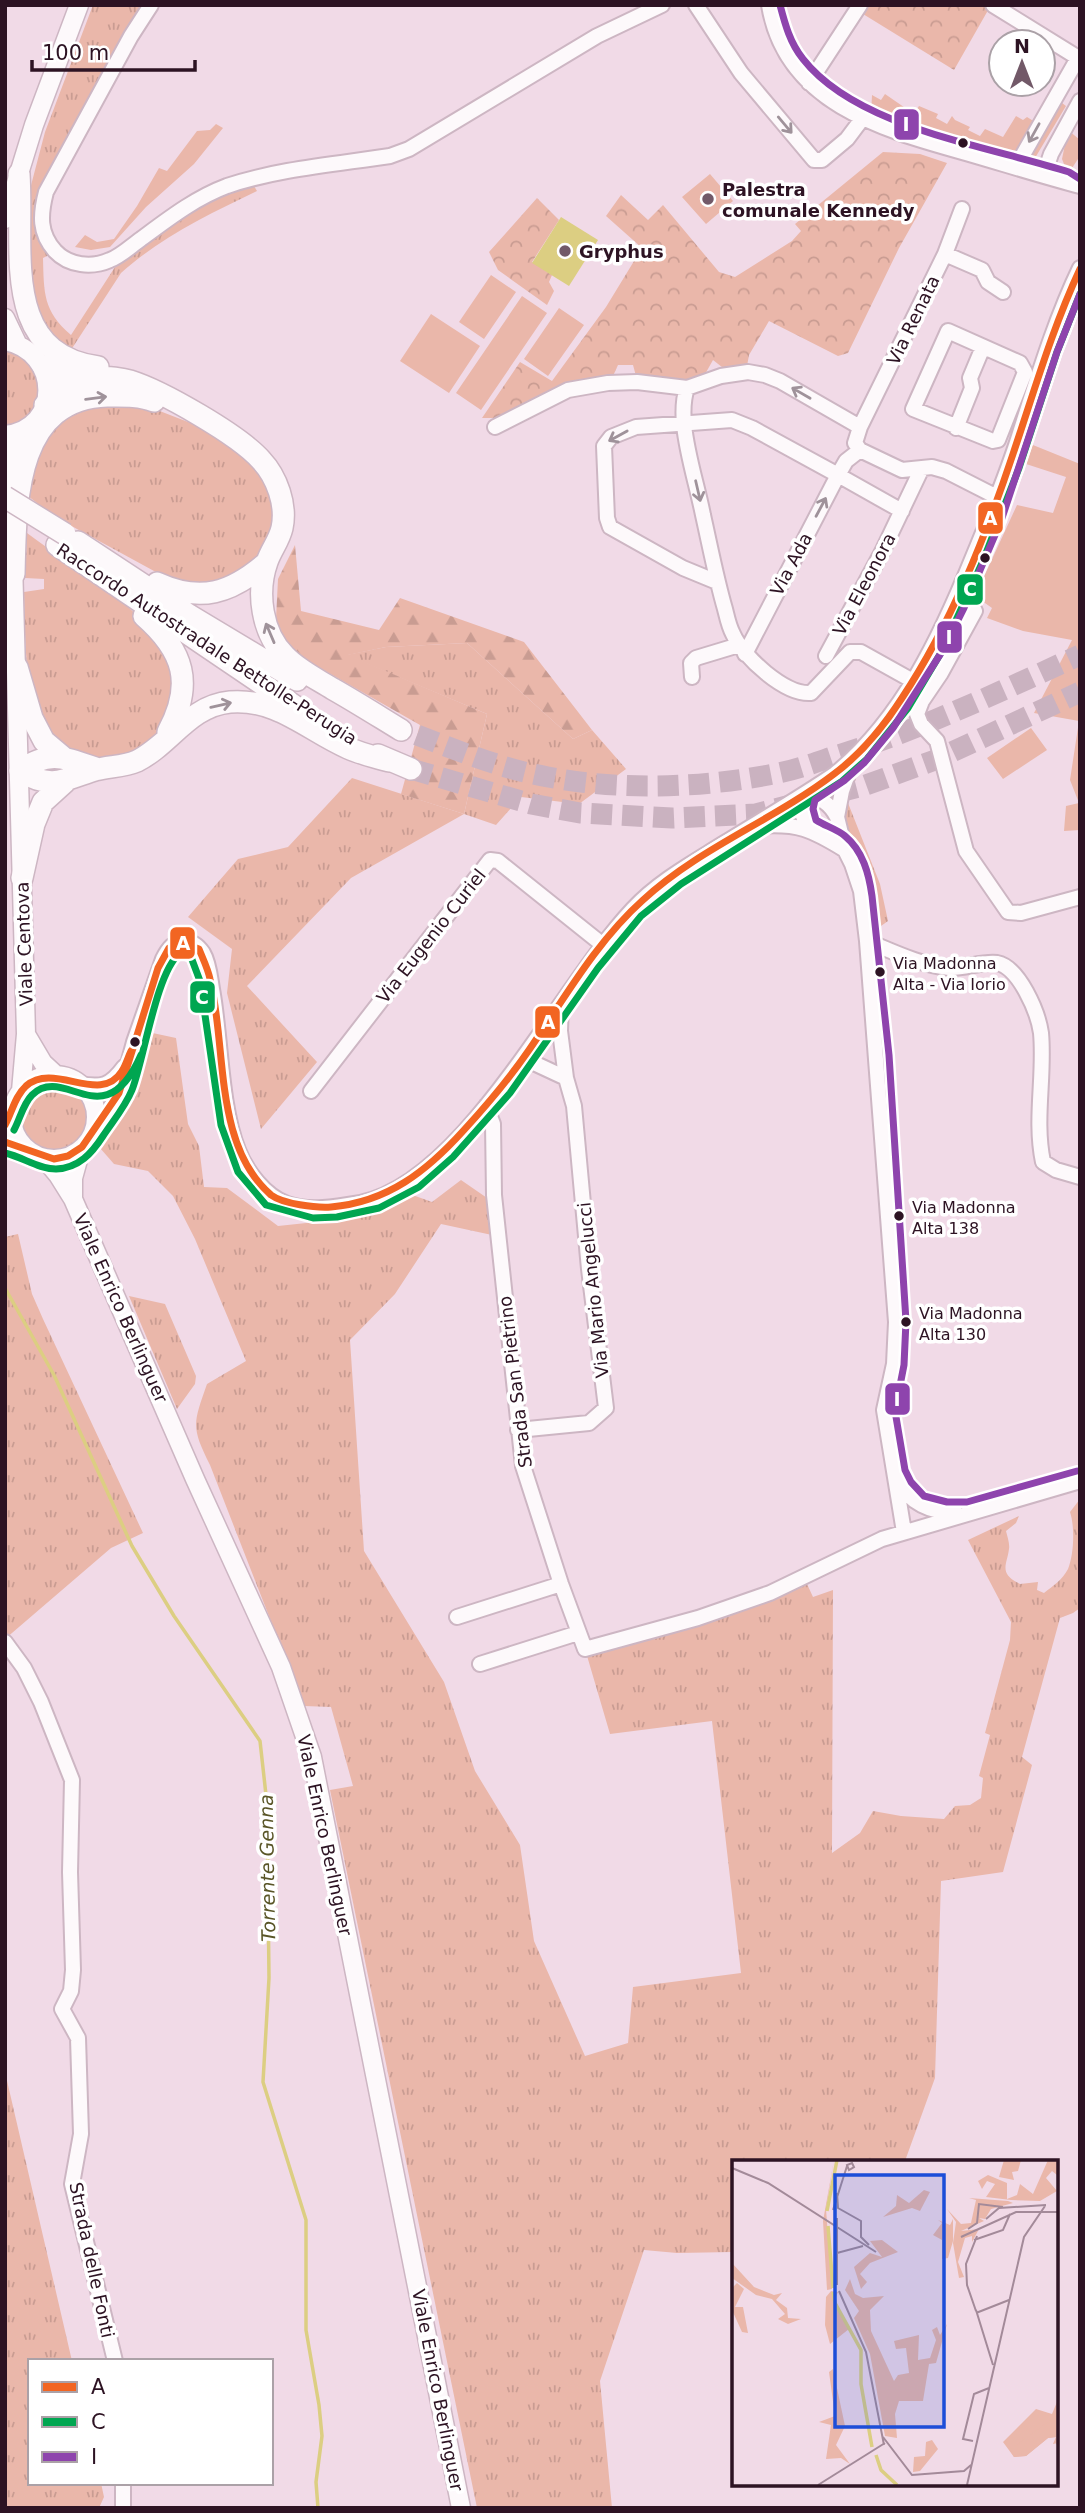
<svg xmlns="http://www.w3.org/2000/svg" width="1085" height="2513" viewBox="0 0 1085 2513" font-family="'DejaVu Sans',sans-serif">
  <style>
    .grass { fill: url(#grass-tufts) }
    .forest { fill: url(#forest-firs) }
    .park { fill: url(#park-crowns) }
    .garden { fill: #eab7aa }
    .water { fill: #dcce82 }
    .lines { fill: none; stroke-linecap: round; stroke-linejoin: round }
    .stream { stroke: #dcce82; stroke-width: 3.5 }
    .highway-tunnel { stroke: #cab2c0; stroke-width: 21; stroke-dasharray: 21 10; stroke-linecap: butt }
    .minor-casing { stroke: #cdb6c3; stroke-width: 18 }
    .major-casing { stroke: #cdb6c3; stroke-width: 21 }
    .highway-casing { stroke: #cdb6c3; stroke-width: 24 }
    .minor { stroke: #fdf9fb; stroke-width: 14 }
    .major { stroke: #fdf9fb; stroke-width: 18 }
    .highway { stroke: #fdf9fb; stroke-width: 21 }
    .highway-bridge-casing { stroke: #cdb6c3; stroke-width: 24; stroke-linecap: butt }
    .highway-bridge { stroke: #fdf9fb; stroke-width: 21 }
    .bus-1-casing { stroke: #fff; stroke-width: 12 }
    .bus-2-casing { stroke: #fff; stroke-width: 12 }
    .bus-3-casing { stroke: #fff; stroke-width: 12 }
    .bus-1 { stroke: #f26522; stroke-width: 7 }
    .bus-2 { stroke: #00a651; stroke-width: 7 }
    .bus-3 { stroke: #8e44ad; stroke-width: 7 }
    .oneway { stroke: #9f929a }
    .bus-dot { fill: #2d1323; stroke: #fff; stroke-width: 2.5 }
    .poi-dot { fill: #725968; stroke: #fff; stroke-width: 2.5 }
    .labels { text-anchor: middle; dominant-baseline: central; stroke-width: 7; stroke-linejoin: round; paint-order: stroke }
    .bus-label { font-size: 16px; fill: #2d1323; stroke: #fff; text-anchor: start }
    .poi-label { font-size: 18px; font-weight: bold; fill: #2d1323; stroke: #fff; text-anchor: start }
    .street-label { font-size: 18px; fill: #2d1323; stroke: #fff }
    .water-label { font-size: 19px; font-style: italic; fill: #595527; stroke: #fff }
    .inset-river { fill: none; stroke: #dcce82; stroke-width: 3.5 }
    .inset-road { fill: none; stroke: #a38a99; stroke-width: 2 }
    .view { fill: #1d4ed8; fill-opacity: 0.15; stroke: #1d4ed8; stroke-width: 3.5 }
    .inset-edge { fill: none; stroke: #2d1323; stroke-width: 3.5 }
    .line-badge { stroke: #fff; stroke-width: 2.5 }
    .badge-label { font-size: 19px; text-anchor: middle; font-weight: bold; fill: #fff }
  </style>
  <defs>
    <pattern id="grass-tufts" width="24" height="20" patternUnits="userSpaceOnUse" patternTransform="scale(1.75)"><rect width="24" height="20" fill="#eab7aa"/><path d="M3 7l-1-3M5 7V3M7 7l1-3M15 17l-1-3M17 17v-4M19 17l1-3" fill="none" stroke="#c99c92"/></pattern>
    <pattern id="forest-firs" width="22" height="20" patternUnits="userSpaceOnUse" patternTransform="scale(1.75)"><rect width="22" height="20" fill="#eab7aa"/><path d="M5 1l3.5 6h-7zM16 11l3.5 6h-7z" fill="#c99c92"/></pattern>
    <pattern id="park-crowns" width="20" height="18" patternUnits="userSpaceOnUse" patternTransform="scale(1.75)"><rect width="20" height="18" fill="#eab7aa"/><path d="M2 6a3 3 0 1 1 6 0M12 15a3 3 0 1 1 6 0" fill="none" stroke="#c99c92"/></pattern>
  </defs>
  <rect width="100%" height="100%" fill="#f1dae7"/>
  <path class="grass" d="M93,5H143L36,201C34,226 36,233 51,254L43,258C44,293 43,311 71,335L115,267L193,210L225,194L254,186L257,191C209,214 161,237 121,273L69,353L48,340L29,306V193L45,132Z
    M5,350C14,353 23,355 29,363C44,380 41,410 21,421C17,424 10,425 5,427Z
    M124,401L152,408L201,427L245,455L270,490L275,529L260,554L239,576L204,588L176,583L55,517L28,496L33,458L48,433L82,408Z
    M27,533C70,565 121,594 156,635C160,640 167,646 169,651C208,735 96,802 43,728C24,701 25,625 24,592L44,589V579L25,578Z
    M467,643L573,739L592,730L626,769L579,804L521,797L496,825L464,814L351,878L247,986L317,1062L261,1129L227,993L232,949L188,917L238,859L288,847L352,778L464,814L487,714L346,655L386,647Z
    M862,760L848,803L880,884L888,921L881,926L873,909L864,873L843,824L847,786Z
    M148,1032L176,1038L188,1124L199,1146L204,1187L227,1188L278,1226L344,1219L407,1193L432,1202L461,1180L490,1200L492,1235L441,1224L395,1294L350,1340L364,1551L444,1682L475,1771L520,1845L534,1941L585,2056L628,2043L633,1987L741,1973L712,1721L610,1734L585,1649L781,1588L807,1584L813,1597L833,1590L832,1853L860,1833L873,1811L901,1816L944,1819L955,1806L970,1805L981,1798L983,1778L979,1776L990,1735L985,1733L1010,1640L1011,1622L968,1540L1019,1516L1016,1523L1006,1531C1007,1535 1010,1544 1009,1549C1007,1565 998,1573 1020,1584L1038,1582L1037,1590L1044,1593C1053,1586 1063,1579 1068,1569C1074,1554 1075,1527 1070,1512L1080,1499V1608L1073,1613L1060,1618L1022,1757L1032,1765L1003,1872L941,1881L935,2078L905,2161H733V2252L677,2253L644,2250L600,2381L612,2508H477L330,1790L353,1786L331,1707L304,1706L210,1465C191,1427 193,1424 207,1384L246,1361L195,1239L173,1196L148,1171L114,1164L100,1148L128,1095Z
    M21 1118a33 33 0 1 1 66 0a33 33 0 1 1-66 0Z
    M18,1234L32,1294L43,1319L143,1533L111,1548L5,1639V1237Z
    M129,1296L165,1304L196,1376L195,1384L177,1409Z
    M5,2072L72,2361H30V2483H101L104,2497L99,2508H5Z"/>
  <path class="forest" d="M295,545L301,611L379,630L400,598L524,642L592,730L573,739L467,643L386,647L348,655L487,714L464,814L401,794L420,725L290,651L276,619L278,579Z"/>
  <path class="park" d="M869,5H991L954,70L863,14Z
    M883,152L920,154L947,163L899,248L848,353L838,356L769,321L749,355L747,366L727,371L713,360L704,376L687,383L636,376L633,365H618L613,376L562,387L500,418H482L520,362L552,381L606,307L642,248L606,216L621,195L648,220L663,205L719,272L735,277L792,241L801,231L795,224Z
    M537,198L559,220L532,262L552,275L549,282L554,291L547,305L498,270L489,252Z"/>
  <path class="garden" d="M885,94L914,114L919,106L938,114L936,118L947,124L952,116L955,120L970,127L968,130L980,136L985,129L1003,137L1016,116L1023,120L1027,117L1035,122L1012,160L871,115L872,95L881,100Z
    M1058,100L1066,106L1035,158L1031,161L1028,159Z
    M216,124L223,128L194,164L146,207L110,247L91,250L75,247L85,235L97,242L114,239L137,206L159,168L167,171L197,131L210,130Z
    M1068,130L1080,140V156L1068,174L1062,159Z
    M710,174L733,201L706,224L682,197Z
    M491,275L516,292L484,339L459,322Z
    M522,296L547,313L481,410L456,393Z
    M559,308L584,325L548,376L524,359Z
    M431,314L480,346L449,393L400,361Z
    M1028,443L1080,464V830L1064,831L1066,806L1079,803L1070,780L1079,721L1034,713L1072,640L1023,631L987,618L992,608L975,596L1017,505L1053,513L1066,477L1023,463Z
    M1031,728L1047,750L1003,779L987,758Z"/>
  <path class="water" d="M561,217L598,240L569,286L532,263Z"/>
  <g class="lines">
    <path class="stream" d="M5,1288L54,1375L132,1546L174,1616L260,1741L267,1804L269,1978L263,2082L306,2220V2330L319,2405L322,2436L316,2482L318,2508"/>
    <path class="highway-tunnel" d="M417,735C459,751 502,769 548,777C623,791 704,788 779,773C798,769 817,762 835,756C920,730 999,692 1080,655
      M411,769L531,804L580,813L672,818L756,814L866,785L935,760L1080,692"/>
    <g class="minor-casing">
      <path id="minor" d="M151,5L131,36L46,192C40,215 39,233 55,251C69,266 92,268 110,260C121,256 131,246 141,239C168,219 195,198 227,186C277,169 338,164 390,156L409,149L597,36L662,5
        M696,5L741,73L814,160H822L847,139L862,119
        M769,5C785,104 884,130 966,153C1004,164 1042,176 1080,186
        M993,5L1080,59
        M809,83L860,5
        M1016,167L1078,58
        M1044,175L1051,154L1080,101
        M945,254L962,209
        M948,331L1020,363L1025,372L998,440L993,441L913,409Z
        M687,388C683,399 683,413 684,425C687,455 697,485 703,515C710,546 716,578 725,609C727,617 729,627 733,634C743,657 785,695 811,693L850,652H861L913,681
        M495,427L568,390L608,383L637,382L687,388L721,376L748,372L765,375L780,381L860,427
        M956,428L972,388L970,378L983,347
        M860,450L855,443L860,427L945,254L982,270L988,282L1003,292
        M717,582L683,568L610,527L607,518L604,446L611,437L636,427L732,420L752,428L838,475L846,461L860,450L902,470L932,467L946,471L997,497
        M956,599L975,611L941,673L922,701L917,714L921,724L937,741L966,851L1008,912L1021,913L1080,897
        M745,654L838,475L902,511
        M826,656L882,552L922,468
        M692,677L691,663L696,658L739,645
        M853,760L842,791L837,817L845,850L852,864L861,891L867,941L896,1322L894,1364L884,1410L904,1532
        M805,794C821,799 829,802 837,817
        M805,794L803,816L810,829
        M758,826C798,823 811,829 845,850
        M867,941C894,952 920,965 949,968C964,969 982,961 997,963C1019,967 1038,1012 1041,1033C1045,1076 1034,1119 1043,1162L1056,1170L1080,1177
        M523,1058L566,1078L560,1031L561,1004
        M79,1084C102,1088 110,1086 124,1067
        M311,1091L490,860L498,861L603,945
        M486,1106L493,1124L494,1195L523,1466L561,1584L585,1649L698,1618L770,1593L882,1539L1080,1481
        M5,1125L12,1112
        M94,1130L110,1109L122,1086L134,1042L163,959C168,949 174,940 186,942C193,942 199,947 203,953C209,963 210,977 212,989C221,1038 220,1105 238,1150C246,1171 265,1196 287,1204C309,1212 337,1207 360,1203C466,1182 560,986 633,909C658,882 691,864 723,844C760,821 798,799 835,774C902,719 941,636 973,557C990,516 1007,475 1020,433C1038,377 1055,320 1080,268
        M5,1142L23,1146
        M518,1430L589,1423L606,1408L589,1269L574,1106L566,1078
        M898,1480C910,1504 930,1512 956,1513
        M457,1617L561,1584
        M5,1642L24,1668L41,1702L72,1780L70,1872L73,1970L71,1991L62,2009L78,2038L81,2134L72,2184L115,2361
        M480,1664L578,1633
        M123,2483V2508"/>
    </g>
    <g class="major-casing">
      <path id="major" d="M5,219L34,125L79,5
        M5,318L17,343
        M5,341C61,352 62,429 5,435
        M9,510L6,476L10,450L23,430
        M13,562L26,1034L21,1091
        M27,1036L43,1063L56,1075
        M12 1117a42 42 0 1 1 84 0a42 42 0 1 1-84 0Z
        M44,1158L58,1175L73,1199L195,1479L281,1667L312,1757L461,2508
        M73,1199V1178L81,1149"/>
    </g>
    <g class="highway-casing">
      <path id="highway" d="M19,174C24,251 0,353 98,367
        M43,366C70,382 101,372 130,381C162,391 239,435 261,460C277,477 287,505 282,528C279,541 271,550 267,562C256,593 262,633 285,656C298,670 317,679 333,689C356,702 378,716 401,730
        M45,405L60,391L87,382
        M78,542L189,615L297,680
        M57,545L296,707
        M14,574C16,507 13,399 107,396C122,396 139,395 154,401
        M157,583C201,603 231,593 266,563
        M144,616C184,651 194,684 168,732
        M17,667L32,718L44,741L63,757
        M378,755L411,769
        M98,769C66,758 49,749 20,771C51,790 64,780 95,770C109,766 123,767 137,761C171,744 189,706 230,702C277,698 309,731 348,748C361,754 375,757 389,761
        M22,878L34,824L43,802L65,782"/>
    </g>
    <use href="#minor" class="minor"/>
    <use href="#major" class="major"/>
    <use href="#highway" class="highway"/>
    <g class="highway-bridge-casing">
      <path id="highway-bridge" d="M5,497L65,534"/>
    </g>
    <use href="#highway-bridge" class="highway-bridge"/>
    <g class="bus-1-casing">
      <path id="bus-1" d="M5,1125C12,1112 15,1096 26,1086C55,1061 100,1106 122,1071C126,1065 128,1057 131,1051
        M5,1142L54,1159L68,1156L82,1147L119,1093L158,968L169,948L180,942L199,949C203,959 208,969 210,979C227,1046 213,1145 271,1195C283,1204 316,1208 331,1207C388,1202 427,1171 464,1130C487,1105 509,1079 529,1050C564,999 596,942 643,900C699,848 774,820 834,774C861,754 884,726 902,698C951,624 985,538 1013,454C1034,392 1052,329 1080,269"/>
    </g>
    <g class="bus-2-casing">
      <path id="bus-2" d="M14,1130C20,1119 23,1104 32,1095C65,1063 104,1139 141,1055
        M5,1153C23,1157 38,1169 56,1169C79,1168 92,1153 103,1136C113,1121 125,1107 132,1090C144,1060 156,972 180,953L191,957L200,981L221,1125L238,1172L266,1205L313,1218L337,1217L379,1208L419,1187L453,1157L510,1093L598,968L641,916L681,884L841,782L867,759L908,708L942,651L983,561L1019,468L1057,352L1080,294"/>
    </g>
    <g class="bus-3-casing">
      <path id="bus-3" d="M780,5C785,24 790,43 803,59C857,128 988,146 1069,172L1080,179
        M1077,1471L967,1502H947L924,1496L911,1482L905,1470L895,1411L904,1365L906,1321L889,1055L872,896C869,874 863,851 845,836C837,829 825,826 816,820L813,809L815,800L845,780L864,763L893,728L943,650L964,608L1001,521L1057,352L1080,294"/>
    </g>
    <use href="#bus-1" class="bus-1"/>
    <use href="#bus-2" class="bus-2"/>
    <use href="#bus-3" class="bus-3"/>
  </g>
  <defs><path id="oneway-shaft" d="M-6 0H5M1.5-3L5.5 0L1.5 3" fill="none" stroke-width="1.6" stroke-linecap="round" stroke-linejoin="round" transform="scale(1.75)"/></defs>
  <g class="oneway">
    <use href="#oneway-shaft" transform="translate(785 125) rotate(50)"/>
    <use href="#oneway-shaft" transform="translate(1034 133) rotate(119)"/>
    <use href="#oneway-shaft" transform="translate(801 393) rotate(-150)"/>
    <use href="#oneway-shaft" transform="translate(96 398) rotate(-7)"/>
    <use href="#oneway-shaft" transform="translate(618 436) rotate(151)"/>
    <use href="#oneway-shaft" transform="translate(698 491) rotate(77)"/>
    <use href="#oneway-shaft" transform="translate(821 507) rotate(-62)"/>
    <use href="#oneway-shaft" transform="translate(270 633) rotate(-113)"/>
    <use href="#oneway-shaft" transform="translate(221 705) rotate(-13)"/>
  </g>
  <g class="bus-dot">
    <circle cx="963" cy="143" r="6"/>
    <circle cx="985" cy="558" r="6"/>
    <circle cx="880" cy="972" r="6"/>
    <circle cx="135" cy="1042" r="6"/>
    <circle cx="899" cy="1216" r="6"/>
    <circle cx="906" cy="1322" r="6"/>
  </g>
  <g class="poi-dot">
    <circle cx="708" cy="199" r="7"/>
    <circle cx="565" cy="251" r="7"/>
  </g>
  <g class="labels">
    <g class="bus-label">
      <text x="893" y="963">Via Madonna<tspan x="893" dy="21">Alta - Via Iorio</tspan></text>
      <text x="912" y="1207">Via Madonna<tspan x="912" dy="21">Alta 138</tspan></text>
      <text x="919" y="1313">Via Madonna<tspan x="919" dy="21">Alta 130</tspan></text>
    </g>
    <g class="poi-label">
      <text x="722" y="189">Palestra<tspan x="722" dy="21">comunale Kennedy</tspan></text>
      <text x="579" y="251">Gryphus</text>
    </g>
    <g class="street-label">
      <text transform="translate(913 320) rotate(-64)">Via Renata</text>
      <text transform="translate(791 564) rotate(-62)">Via Ada</text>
      <text transform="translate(864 584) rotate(-62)">Via Eleonora</text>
      <text transform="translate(207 644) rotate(33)">Raccordo Autostradale Bettolle-Perugia</text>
      <text transform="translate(431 936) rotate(-52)">Via Eugenio Curiel</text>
      <text transform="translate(24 944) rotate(-92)">Viale Centova</text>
      <text transform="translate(593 1290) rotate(-96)">Via Mario Angelucci</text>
      <text transform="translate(121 1308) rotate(66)">Viale Enrico Berlinguer</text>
      <text transform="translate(515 1382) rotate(-97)">Strada San Pietrino</text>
      <text transform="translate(325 1835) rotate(78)">Viale Enrico Berlinguer</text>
      <text transform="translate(92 2260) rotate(78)">Strada delle Fonti</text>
      <text transform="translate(438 2390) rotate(79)">Viale Enrico Berlinguer</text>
    </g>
    <g class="water-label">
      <text transform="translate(267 1868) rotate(-91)">Torrente Genna</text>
    </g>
  </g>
  <g transform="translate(732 2160)">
    <rect width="326" height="326" fill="#f1dae7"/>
    <path d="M237,38L276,41L281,43L259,49L253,59L247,58L252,61L229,71L247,69L240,82V76L233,78L226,102L232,117L227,118L221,83L224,62L215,49L229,64L239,63L244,40ZM150,80L166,92L138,103L128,114L135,122L129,129L122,107L138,93L150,97L138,81ZM118,119L123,134L131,138L152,136L138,150L139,171L162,221L166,215L177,213L174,188L164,189L162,181L187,175L186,200L198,198L204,180L200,170L205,167L208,175L215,164L204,203L197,204L191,241H167L163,254L165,278L153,276L138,194L122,158L127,151L113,130ZM99,131L106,132L103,139L117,169L98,184L93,165L94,137ZM101,209L113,266L104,285L118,304L109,298L94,299L99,265L87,262L103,256L97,212ZM325,242L326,283L321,284L324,277L316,278L294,296L282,297L271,282L304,249L320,254ZM200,280L206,289L188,311L181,312L182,297L193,296L194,282Z" fill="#eab7aa"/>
    <path d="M0,103L22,127L42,135L50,133L44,140L55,148L56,158L69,159L56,164L46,159L53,154L40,139L24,135L0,118ZM325,255L326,283L324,285V277L316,278L294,296L282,297L278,290Z" fill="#eab7aa"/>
    <path d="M102,0L94,49L100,129L95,130L91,61ZM272,0H289L286,11L280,12L282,20L267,17ZM316,0H325V15L320,11L314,18L325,31L308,41L279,40L254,37L263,24L255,21L250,29L246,21L256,15L275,23V39L285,35L288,24L301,34ZM192,30L198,32L188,51L180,48L151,57L164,46L165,35L177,43Z" fill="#eab7aa"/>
    <path d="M221,59V81L216,98L210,99V80L201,75L210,63L206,60L218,65ZM5,123L12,129L3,147H11L16,173L10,172L0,150V128Z" fill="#eab7aa"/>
    <path class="inset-river" d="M95,51L105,0M96,66L101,128M101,132L103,143L129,190V224L140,287M144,295L149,310L165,325"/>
    <path class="inset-road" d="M120,3L122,7L117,10L115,5ZM0,8L36,23L144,92M105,33L106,48L129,61V77L137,85M101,50L115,6M254,59L267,48L314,45M236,69L245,63L247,44L271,47M229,77L284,52H326M242,80L271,70L278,54M105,93L131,86M105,125V58M107,131L134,192L152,285M244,150L261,205M244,151L235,125L234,104L245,76M244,153L277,140M151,277L180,315L232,311L239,305M241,281L231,279L242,234L257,228M86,325L153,283M235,325L292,77L313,46"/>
    <path class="view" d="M103,15H212V267H103Z"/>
    <rect width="326" height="326" class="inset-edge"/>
  </g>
  <g class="line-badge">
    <rect x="893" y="108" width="27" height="33" rx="7" fill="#8e44ad"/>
    <rect x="977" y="501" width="27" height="34" rx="7" fill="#f26522"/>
    <rect x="956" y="573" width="28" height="33" rx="7" fill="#00a651"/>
    <rect x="936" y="620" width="27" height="34" rx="7" fill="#8e44ad"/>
    <rect x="169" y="926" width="27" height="34" rx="7" fill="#f26522"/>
    <rect x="189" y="980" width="27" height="34" rx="7" fill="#00a651"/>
    <rect x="534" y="1005" width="27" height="34" rx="7" fill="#f26522"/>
    <rect x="884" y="1382" width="27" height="34" rx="7" fill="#8e44ad"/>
  </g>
  <g class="badge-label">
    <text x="906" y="131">I</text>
    <text x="990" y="525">A</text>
    <text x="970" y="596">C</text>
    <text x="949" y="644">I</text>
    <text x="183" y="950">A</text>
    <text x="202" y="1004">C</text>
    <text x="548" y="1029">A</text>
    <text x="897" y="1406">I</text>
  </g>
  <rect width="1085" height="2513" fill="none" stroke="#2d1323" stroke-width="14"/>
  <rect x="28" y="2359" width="245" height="126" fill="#ffffff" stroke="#aba1a7" stroke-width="2"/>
  <rect x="42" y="2382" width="35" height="10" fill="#f26522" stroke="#aba1a7" stroke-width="2"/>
  <text x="91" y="2394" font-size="21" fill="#2d1323">A</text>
  <rect x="42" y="2417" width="35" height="10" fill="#00a651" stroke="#aba1a7" stroke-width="2"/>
  <text x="91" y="2429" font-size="21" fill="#2d1323">C</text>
  <rect x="42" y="2452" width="35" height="10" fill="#8e44ad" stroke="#aba1a7" stroke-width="2"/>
  <text x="91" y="2464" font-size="21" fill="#2d1323">I</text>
  <g transform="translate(1022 63)"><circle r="33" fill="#ffffff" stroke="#aba1a7" stroke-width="2"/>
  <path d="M0-5L12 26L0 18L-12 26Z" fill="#725968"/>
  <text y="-10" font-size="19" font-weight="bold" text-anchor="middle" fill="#2d1323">N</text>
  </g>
  <path d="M32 60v10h163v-10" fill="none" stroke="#2d1323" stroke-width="3.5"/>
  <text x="42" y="60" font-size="21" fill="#2d1323" stroke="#ffffff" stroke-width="5" paint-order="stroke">100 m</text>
</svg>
